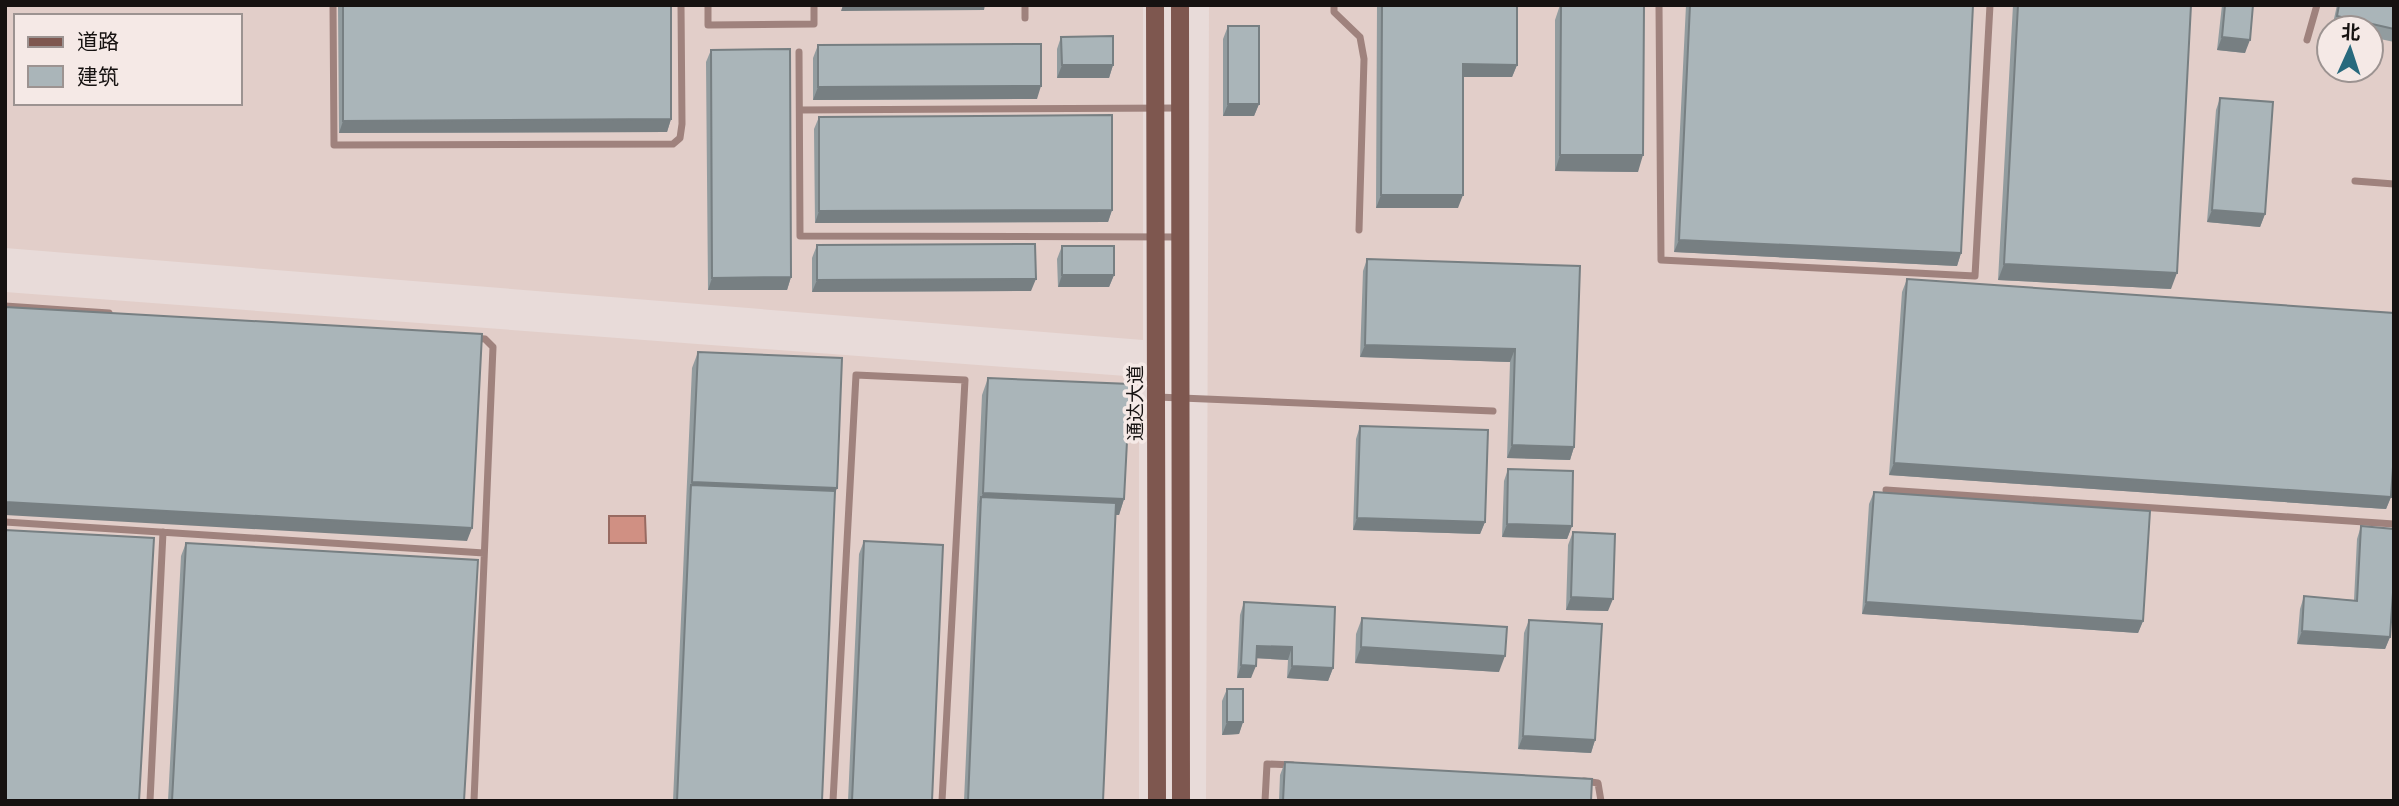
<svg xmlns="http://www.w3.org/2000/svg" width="2399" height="806" viewBox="0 0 2399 806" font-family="'Open Sans','Noto Sans SC',sans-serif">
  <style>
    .built { fill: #e2cec9; fill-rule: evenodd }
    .water { fill: #d09083; stroke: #986a61; stroke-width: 2 }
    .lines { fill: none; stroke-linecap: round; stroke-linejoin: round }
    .service { stroke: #9f827d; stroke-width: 7 }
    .secondary { stroke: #7e574f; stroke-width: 18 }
    .wall { fill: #929c9f }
    .shaded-wall { fill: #777f82 }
    .building { fill: #aab5b9; stroke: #777f82; stroke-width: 2 }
    .labels { text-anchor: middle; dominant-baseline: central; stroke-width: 7; stroke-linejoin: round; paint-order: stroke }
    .street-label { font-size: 19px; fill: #161211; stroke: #f5e9e6 }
  </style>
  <rect width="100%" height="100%" fill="#e8dbd9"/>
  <path class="built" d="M5,5H1143V340L5,248ZM16,16H240V103H16Z
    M1209,5H2394L2393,801H1206ZM2329,28H2371V70H2329Z
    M5,292L1139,377V801H5Z"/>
  <path class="water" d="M609,516H645L646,543H609Z"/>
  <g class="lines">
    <path class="service" d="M333,5L334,145L673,144L680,138L682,124L681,5
      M708,5V25L814,24V5
      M1025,5V18
      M1334,5V12L1360,37L1364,59L1359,230
      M1659,5L1661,260L1975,276L1990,5
      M2307,40L2317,5
      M799,52L800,236L1180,237
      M800,110L1179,108
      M2355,181L2394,184
      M5,306L109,313
      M1157,397L1493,411
      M1886,490L2394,524
      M5,522L484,553
      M1584,781L1598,783L1601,801
      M150,801L163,532
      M474,801L493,347L485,339L474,338
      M833,801L856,375L965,380L942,801
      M1265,801L1267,764L1293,765"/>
    <path class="secondary" d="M1155,5L1157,801
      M1180,5L1181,801"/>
  </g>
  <path class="wall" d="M338,5H671V119L667,132L339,133Z
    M1377,5H1517V65L1512,77H1463L1458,208H1376Z
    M1560,5H1644L1638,172L1555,171V20Z
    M1686,5H1973L1961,253L1957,266L1674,252Z
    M2013,5H2191L2171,289L1998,280Z
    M2222,5H2253L2245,53L2217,50Z
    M2337,5H2394V42L2371,37V28H2332Z
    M1228,26L1259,104L1254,116H1223V39Z
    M1061,37L1113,65L1109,78H1057V49Z
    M818,45L1037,99L813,100V58Z
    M711,50L791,277L787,290H708L706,62Z
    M2220,98L2265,214L2260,227L2207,222L2216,110Z
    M819,117L1112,210L1108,222L815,223L814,129Z
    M817,245L1031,291L812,292V258Z
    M1062,246L1114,275L1109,287H1058L1057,259Z
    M1367,259L1580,266L1574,447L1570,460L1507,458L1510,362L1360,357L1363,271Z
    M1907,279L2391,497L2386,509L1889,475L1902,292Z
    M698,352L837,488L835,491L822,801H673L692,368Z
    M988,378L1124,499L1119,515H1115L1103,801H964L982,395Z
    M1360,426L1485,522L1480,534L1353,530L1356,439Z
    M1508,469L1572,526L1567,539L1502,537L1504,481Z
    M1874,492L2143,621L2138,633L1862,614L1869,504Z
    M2361,526L2390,637L2385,649L2297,644L2300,609L2304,596L2354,600L2357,539Z
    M1573,532L1608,611L1566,610L1568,545Z
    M864,541L932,801H848L859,554Z
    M186,543L464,801H168L181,556Z
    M1244,602L1333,668L1328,681L1287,678L1288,660L1256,658L1251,678H1237L1240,615Z
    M1362,618L1499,672L1355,663L1356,634Z
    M1529,620L1595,740L1591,753L1518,749L1524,633Z
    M1227,689L1243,722L1239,734L1222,735V701Z
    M1285,762L1591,801H1279L1280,775Z"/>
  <path class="shaded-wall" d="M843,5H985L984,10L841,11Z
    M1219,5H1239L1238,7H1219Z
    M2222,37L2250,40L2245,53L2217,50Z
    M1463,64L1517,65L1512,77H1459Z
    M1062,65H1113L1109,78H1057Z
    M1041,86L1037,99L813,100L818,87Z
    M1228,104H1259L1254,116H1223Z
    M671,119L667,132L339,133L343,121Z
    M1560,155H1643L1638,172L1555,171Z
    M1381,195H1463L1458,208H1376Z
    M1112,210L1108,222L815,223L819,211Z
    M2212,210L2265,214L2260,227L2207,222Z
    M1679,240L1961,253L1957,266L1674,252Z
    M2004,264L2177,273L2171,289L1998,280Z
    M1062,275H1114L1109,287H1058Z
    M791,277L787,290H708L712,278Z
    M1036,279L1031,291L812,292L817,280Z
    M1365,345L1515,349L1510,362L1360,357Z
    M1512,445L1574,447L1570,460L1507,458Z
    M1894,463L2391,497L2386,509L1889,475Z
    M692,482L837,488L831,504L691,485L686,498Z
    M983,493L1124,499L1119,515L981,509V497L977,509Z
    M5,502L472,528L467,541L5,515Z
    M1357,518L1485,522L1480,534L1353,530Z
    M1507,524L1572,526L1567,539L1502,537Z
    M1571,597L1613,599L1608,611L1566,610Z
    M1866,602L2143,621L2138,633L1862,614Z
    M2302,631L2390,637L2385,649L2297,644Z
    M1257,646L1292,647L1288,660L1252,658Z
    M1361,647L1505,656L1499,672L1355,663Z
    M1241,665L1256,666L1251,678H1237Z
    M1292,666L1333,668L1328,681L1287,678Z
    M1227,722H1243L1239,734L1222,735Z
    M1523,736L1595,740L1591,753L1518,749Z"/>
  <path class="building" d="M343,5H671V119L343,121Z
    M1382,5H1517V65L1463,64V195H1381Z
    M1561,5H1644L1643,155H1560Z
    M1690,5H1973L1961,253L1679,240Z
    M2018,5H2191L2177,273L2004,264Z
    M2225,5H2253L2250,40L2222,37Z
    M2339,5H2394V29L2337,16Z
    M1228,26H1259V104H1228Z
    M1113,36V65H1062L1061,37Z
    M1041,44V86L818,87V45Z
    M790,49L791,277L712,278L711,50Z
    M2220,98L2273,102L2265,214L2212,210Z
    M1112,115V210L819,211V117Z
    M1035,244L1036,279L817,280V245Z
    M1062,246H1114V275H1062Z
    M1367,259L1580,266L1574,447L1512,445L1515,349L1365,345Z
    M1907,279L2394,313V452L2391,497L1894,463Z
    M5,307L482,334L472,528L5,502Z
    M698,352L842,358L837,488L692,482Z
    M988,378L1130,384L1124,499L983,493Z
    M1360,426L1488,430L1485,522L1357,518Z
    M1508,469L1573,471L1572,526L1507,524Z
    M691,485L835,491L822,801H677Z
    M1874,492L2150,511L2143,621L1866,602Z
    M981,497L1116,503L1103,801H968Z
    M2361,526L2394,529V578L2390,637L2302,631L2304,596L2357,601Z
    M5,530L154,538L139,801H5Z
    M1573,532L1615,534L1613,599L1571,597Z
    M864,541L943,545L932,801H852Z
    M186,543L478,560L464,801H172Z
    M1244,602L1335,607L1333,668L1292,666V647L1257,646L1256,666L1241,665Z
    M1362,618L1507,627L1505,656L1361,647Z
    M1529,620L1602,624L1595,740L1523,736Z
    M1227,689H1243V722H1227Z
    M1285,762L1592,779L1591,801H1283Z"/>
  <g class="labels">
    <g class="street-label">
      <text transform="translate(1135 403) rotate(-90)">通达大道</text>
    </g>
  </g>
  <rect width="2399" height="806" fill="none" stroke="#161211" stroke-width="14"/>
  <rect x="14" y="14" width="228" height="91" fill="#f5e9e6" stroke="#9c9391" stroke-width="2"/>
  <rect x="28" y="37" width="35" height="10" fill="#7e574f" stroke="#9c9391" stroke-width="2"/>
  <text x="77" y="49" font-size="21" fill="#161211">道路</text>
  <rect x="28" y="66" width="35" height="21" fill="#aab5b9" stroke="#9c9391" stroke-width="2"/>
  <text x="77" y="84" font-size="21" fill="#161211">建筑</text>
  <g transform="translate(2350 49) rotate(3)"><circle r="33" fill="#f5e9e6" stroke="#9c9391" stroke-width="2"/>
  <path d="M0-5L12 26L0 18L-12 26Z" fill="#28697d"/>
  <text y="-10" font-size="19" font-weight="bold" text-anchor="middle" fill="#161211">北</text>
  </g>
</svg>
